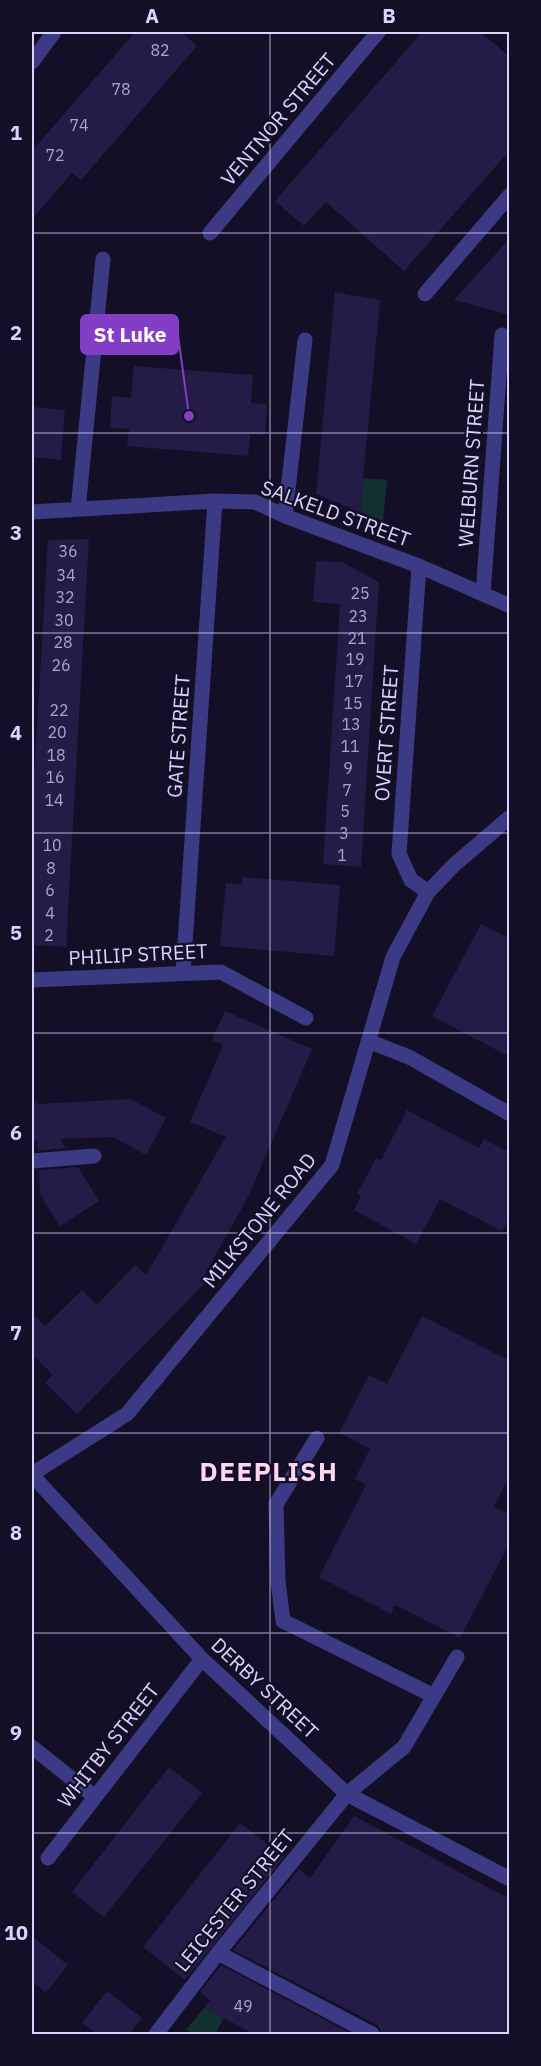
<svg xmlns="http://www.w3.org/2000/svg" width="541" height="2066" viewBox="0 0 541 2066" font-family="'IBM Plex Sans',sans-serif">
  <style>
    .green { fill: #12302f }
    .building { fill: #241b47 }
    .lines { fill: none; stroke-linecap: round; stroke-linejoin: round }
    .minor { stroke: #3d3a85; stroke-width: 15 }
    .grid { fill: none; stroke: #d9d4ff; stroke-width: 1.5; stroke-opacity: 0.55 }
    .labels { text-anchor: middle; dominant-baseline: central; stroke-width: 4.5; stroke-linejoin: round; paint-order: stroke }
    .number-label { font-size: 16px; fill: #aca6d1 }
    .street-label { font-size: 20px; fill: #d9d4ff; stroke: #130f26 }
    .district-label { font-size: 26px; font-weight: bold; letter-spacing: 1.5px; fill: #ffd6f0; stroke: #130f26 }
    .leader { fill: none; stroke: #843dc5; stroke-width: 2 }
    .callout-dot { fill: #843dc5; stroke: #130f26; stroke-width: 2 }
    .callout { fill: #843dc5; stroke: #843dc5; stroke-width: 2 }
    .callout-label { font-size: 21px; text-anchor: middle; font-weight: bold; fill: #fff }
    .neatline { fill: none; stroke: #d9d4ff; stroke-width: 2 }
    .grid-label { font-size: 20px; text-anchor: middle; font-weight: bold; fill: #d9d4ff }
  </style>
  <rect width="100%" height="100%" fill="#130f26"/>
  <path class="green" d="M363,478L387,480L383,521L360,512Z
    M204,2008L224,2018L215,2034H194L186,2030Z"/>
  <path class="building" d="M135,32H181L197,46L81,180L72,173L32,219V151Z
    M422,32H480L510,57V150L404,271L326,202L304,226L275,201Z
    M510,238V315L454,300Z
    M335,292L380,300L360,512L316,494Z
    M134,366L253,375L251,403L267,404L265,435L250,434L248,456L127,446L129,429L110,428L112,396L131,398Z
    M32,407L65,410L61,460L32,457Z
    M89,539L66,947L32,945V809L48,540Z
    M316,561L342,562L379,582L361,867L323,864L340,604L313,602Z
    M242,877L340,885L334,956L220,946L226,883L242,885Z
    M481,924L510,939V1057L432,1016Z
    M225,1011L312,1049L248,1197L203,1278L207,1281L77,1414L45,1383L53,1375L32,1354V1313L45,1326L82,1290L97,1305L135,1265L146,1275L226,1137L190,1122L223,1045L212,1040Z
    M35,1099L38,1104L130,1099L166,1118L146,1155L113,1137L60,1139L66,1148L38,1151L37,1140L32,1141V1105L35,1104Z
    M407,1110L479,1148L484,1139L510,1153V1217L502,1231L440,1199L416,1244L354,1210L361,1196L357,1194L376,1158L381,1160Z
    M78,1167L99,1201L60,1226L40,1194L39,1170Z
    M422,1316L510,1361V1475L494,1507L510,1515V1542L460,1638L395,1605L391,1614L319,1577L366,1485L355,1479L370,1449L339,1433L369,1375L387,1384Z
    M169,1767L202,1793L104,1917L72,1892Z
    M354,1816L510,1899V2034H382L380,2029L377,2025L233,1950L299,1869L310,1878Z
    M240,1823L284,1857L185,1980L143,1947Z
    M32,1936L68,1965L46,1993L32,1981Z
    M221,1965L352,2034H254L204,2008L210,2000L200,1992Z
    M107,1991L142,2018L129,2034H97L82,2023Z"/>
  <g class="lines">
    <path class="minor" d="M32,62L54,32
      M210,233L378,32
      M425,294L510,195
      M78,509L103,259
      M32,512L215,501L255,502L285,516L419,566L510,606
      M285,516L305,340
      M419,566L399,854L411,880L428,892
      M483,594L502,335
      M183,973L215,501
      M32,980L221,972L306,1018
      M368,1041L409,1057L510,1114
      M32,1161L94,1156
      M317,1438L276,1504L278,1581L283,1621L434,1696
      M32,1474L127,1414L332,1165L393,957L428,892L454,865L510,817
      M32,1475L202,1659L347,1794L510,1879
      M32,1747L95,1797
      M48,1858L202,1659
      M218,1953L372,2034
      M156,2034L218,1953L347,1794L404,1747L457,1657"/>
  </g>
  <path class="grid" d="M270,32V2034M32,233H510M32,433H510M32,633H510M32,833H510M32,1033H510M32,1233H510M32,1433H510M32,1633H510M32,1833H510"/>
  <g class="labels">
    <g class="number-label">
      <text x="160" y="50">82</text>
      <text x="121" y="89">78</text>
      <text x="79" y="125">74</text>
      <text x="55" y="155">72</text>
      <text x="68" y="551">36</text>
      <text x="66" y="575">34</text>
      <text x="360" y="593">25</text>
      <text x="65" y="597">32</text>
      <text x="358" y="616">23</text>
      <text x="64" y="620">30</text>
      <text x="357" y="638">21</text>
      <text x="63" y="642">28</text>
      <text x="355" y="659">19</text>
      <text x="61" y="665">26</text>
      <text x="354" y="681">17</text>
      <text x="353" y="703">15</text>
      <text x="59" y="710">22</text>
      <text x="351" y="724">13</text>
      <text x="57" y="732">20</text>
      <text x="350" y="746">11</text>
      <text x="56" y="755">18</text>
      <text x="348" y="768">9</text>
      <text x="55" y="777">16</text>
      <text x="347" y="790">7</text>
      <text x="54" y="800">14</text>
      <text x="345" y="811">5</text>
      <text x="344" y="833">3</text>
      <text x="52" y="845">10</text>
      <text x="342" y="855">1</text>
      <text x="51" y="868">8</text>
      <text x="50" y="890">6</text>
      <text x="50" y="913">4</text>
      <text x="49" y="935">2</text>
      <text x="243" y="2006">49</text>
    </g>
    <g class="street-label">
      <text transform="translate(278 119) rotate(-50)">VENTNOR STREET</text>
      <text transform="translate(471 463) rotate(-86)">WELBURN STREET</text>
      <text transform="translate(336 513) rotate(20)">SALKELD STREET</text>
      <text transform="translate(386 733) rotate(-86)">OVERT STREET</text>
      <text transform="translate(178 736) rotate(-86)">GATE STREET</text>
      <text transform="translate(138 954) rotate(-3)">PHILIP STREET</text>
      <text transform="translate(259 1220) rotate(-51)">MILKSTONE ROAD</text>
      <text transform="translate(265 1688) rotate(43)">DERBY STREET</text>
      <text transform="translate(108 1745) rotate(-52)">WHITBY STREET</text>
      <text transform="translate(234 1900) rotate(-51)">LEICESTER STREET</text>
    </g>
    <g class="district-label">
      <text x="269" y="1471">DEEPLISH</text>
    </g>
  </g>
  <path class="leader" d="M189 416L178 335"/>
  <circle class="callout-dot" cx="189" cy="416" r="6"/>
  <rect class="callout" x="81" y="315" width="97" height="39" rx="6"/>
  <g class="callout-label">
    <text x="130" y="342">St Luke</text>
  </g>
  <rect width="541" height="2066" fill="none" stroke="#130f26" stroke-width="66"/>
  <rect x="33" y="33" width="475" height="2000" class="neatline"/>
  <g class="grid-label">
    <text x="152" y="23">A</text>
    <text x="389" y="23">B</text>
    <text x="16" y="140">1</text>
    <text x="16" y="340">2</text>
    <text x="16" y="540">3</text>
    <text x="16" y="740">4</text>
    <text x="16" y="940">5</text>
    <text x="16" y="1140">6</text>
    <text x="16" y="1340">7</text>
    <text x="16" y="1540">8</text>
    <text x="16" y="1740">9</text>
    <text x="16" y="1940">10</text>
  </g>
</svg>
